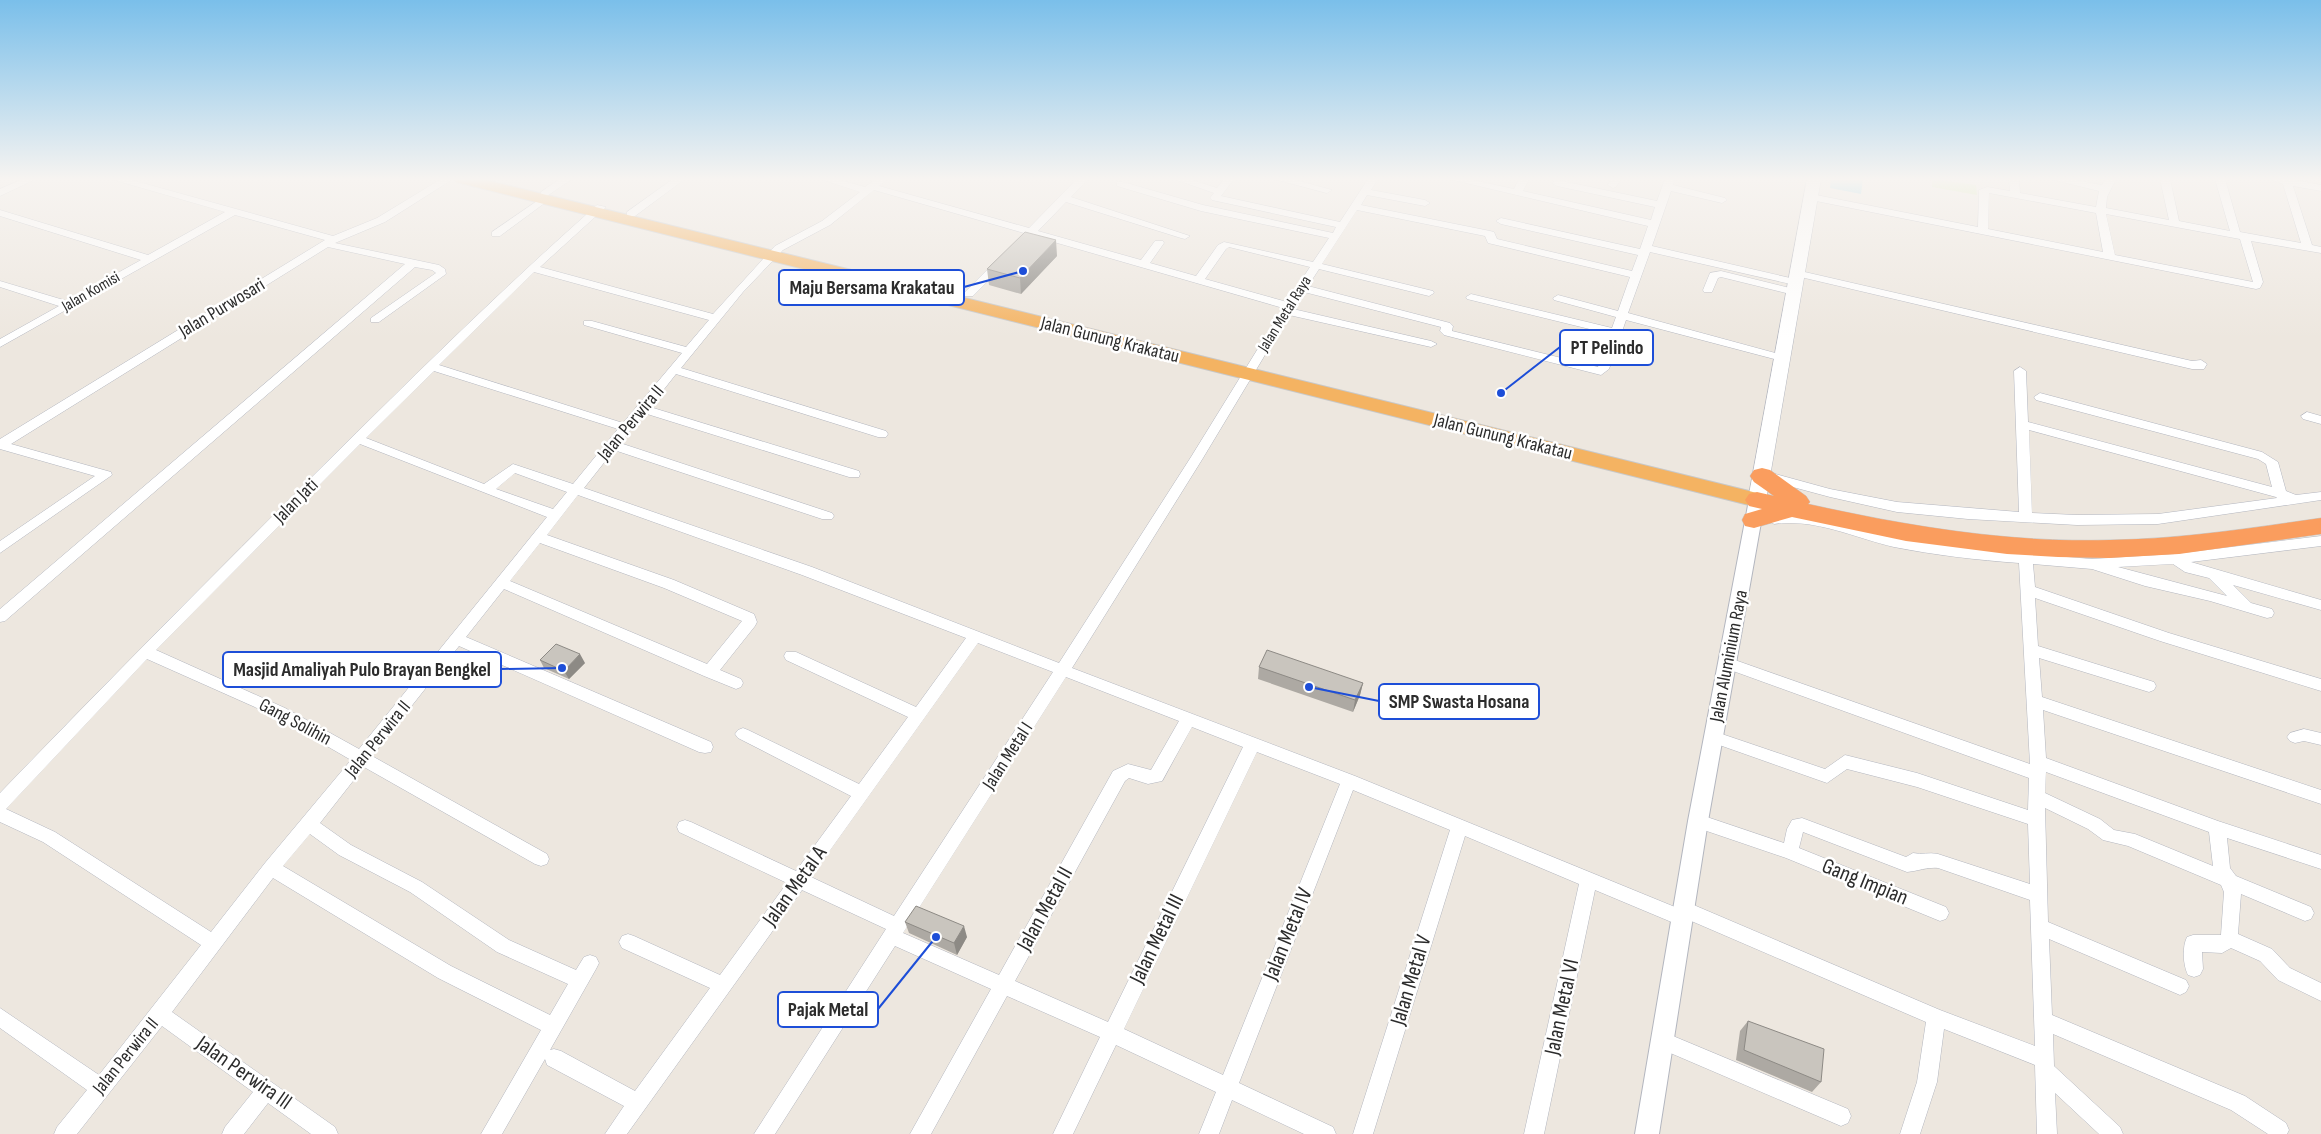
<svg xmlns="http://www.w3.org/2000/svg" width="2321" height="1134" viewBox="0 0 2321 1134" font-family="'Sofia Sans Condensed',sans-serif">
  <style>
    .pitch { fill: #cae99a }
    .water { fill: #76d0ec }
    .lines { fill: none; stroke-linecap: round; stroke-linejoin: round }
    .minor-casing { stroke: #b3b6bf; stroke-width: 1 }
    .tertiary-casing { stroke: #b3b6bf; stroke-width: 2 }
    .secondary-casing { stroke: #b3b6bf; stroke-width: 1 }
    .trunk-casing { stroke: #c8c8c8; stroke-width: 2 }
    .motorway-casing { stroke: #c8c8c8; stroke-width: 1 }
    .minor { fill: #fff; fill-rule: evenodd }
    .tertiary { fill: #fff; fill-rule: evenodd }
    .secondary { fill: #fff; fill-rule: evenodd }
    .trunk { fill: #f4b362; fill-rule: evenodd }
    .motorway { fill: #fa9d5e; fill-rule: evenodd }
    .wall { fill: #ada9a3 }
    .shaded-wall { fill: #8d8a85 }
    .building { fill: #c9c5be; stroke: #8d8a85 }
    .labels { text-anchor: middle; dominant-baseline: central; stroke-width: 5; stroke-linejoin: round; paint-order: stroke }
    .far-street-label { font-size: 16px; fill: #2c2c2c; stroke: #fff }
    .street-label { font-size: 19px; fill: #2c2c2c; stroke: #fff }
    .near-street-label { font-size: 22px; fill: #2c2c2c; stroke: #fff }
    .leader { fill: none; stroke: #1d4ed8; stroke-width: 2 }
    .callout-dot { fill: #1d4ed8; stroke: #fff; stroke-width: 2 }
    .callout { fill: #fff; stroke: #1d4ed8; stroke-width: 2 }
    .callout-label { font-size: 20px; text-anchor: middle; font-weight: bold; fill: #2c2c2c }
  </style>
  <rect width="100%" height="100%" fill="#ede7df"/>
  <path class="pitch" d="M1932,179L1976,185L1977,195L1932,187Z"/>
  <path class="water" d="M1831,179H1863L1861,194L1830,188Z"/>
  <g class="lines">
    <g class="minor-casing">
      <path id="minor" d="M23,179H36L0,196V189Z
        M111,179H128L333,236L377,218L441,179H453L385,222L335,243L439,265L445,269L446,274L379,322H371V318L436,273L432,270L415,267L5,621L0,622V609L405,264L328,247L11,444L111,472L112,475L0,553V541L95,476L0,449V439L325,240L235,215L0,347V339L59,306L0,287V281L67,301L141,260L0,216V210L148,255L225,212Z
        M560,179H572L547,196H541V192Z
        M673,179H685L635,216H627V212Z
        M820,179H836L865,187L876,179H887L879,186L1029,228L1077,179H1088L1071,197L1190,236L1185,239L1181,238L1066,202L1038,231L1141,260L1155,241H1163L1164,243L1150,263L1196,276L1218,245L1224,242L1313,262L1329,238L1201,211L1117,186V182H1123L1203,205L1333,233L1336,227L1212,200L1210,198L1214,193L1174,179H1189L1217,188L1224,179H1234L1221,196L1340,222L1368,179H1378L1371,190L1425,200L1430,203L1425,206L1367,195L1361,205L1490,231L1494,232L1497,239L1632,271L1638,255L1501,224L1496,221L1501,218L1640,249L1648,226L1449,179H1468L1514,189L1519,179H1529L1523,191L1651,220L1655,207L1557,186L1552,183L1557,180L1657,201L1665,179H1675L1673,185L1725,198L1727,200L1722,203L1671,191L1652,246L1799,280V284L1795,285L1650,252L1628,313L1786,356V360H1778L1626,320L1609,369L1601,375L1444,335L1440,331L1441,327L1304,292L1293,309L1431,341L1437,344L1431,347L1289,315L1203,458L1072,668L1355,776L1675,907L1677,903L1683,901L1689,903L1940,1010L2035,1046L2030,900L1938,868C1927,867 1918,871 1907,872L1803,832L1799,848L1946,907L1949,913L1946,919L1940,921L1786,858L1692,826L1690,821L1692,816L1698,814L1784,843L1787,829L1792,820L1802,818L1906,857L1913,853C1922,855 1929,852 1938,854L2030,884L2028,824L1917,787L1847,769L1827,783L1708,741L1705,737L1708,733L1713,731L1825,769L1845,755L1917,773L2028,810L2029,778L1722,667L1720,663L1722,659H1732L2030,764L2019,563C1977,560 1935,555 1894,547C1855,538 1815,518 1774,524L1767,519L1774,514H1800L1894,537L1927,543L1993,551L2092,559L2175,554L2321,536V546L2191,562L2321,600V610L2233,585L2251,603L2272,609L2274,613L2272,617L2267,618L2210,601L2145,586L2092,569L2033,564L2035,587L2169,633L2321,679V691L2160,641L2035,598L2038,646L2154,682L2156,686L2154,690L2149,692L2039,658L2042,697L2321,790V804L2043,710L2046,758L2218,821L2321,855V869L2227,838L2230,868L2236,876L2311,907L2314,913L2311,919L2305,921L2241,894L2238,934L2272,949L2290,968L2321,983V1001L2278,980L2260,961L2231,948L2222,953L2202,952L2203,969L2200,975L2194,977L2188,975C2183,965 2182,947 2187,937L2193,935H2221L2224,892L2221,885L2128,846L2103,840L2088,829L2045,808L2048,922L2186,980L2189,986L2186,992L2180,995L2049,939L2052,1015L2245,1096L2286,1123L2289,1130L2287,1134H2268L2231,1110L2053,1034L2054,1066L2120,1127L2123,1134H2099L2055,1093L2057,1134H2037L2035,1065L1944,1029L1937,1082L1920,1134H1900L1917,1082L1926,1022L1689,920L1687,924L1681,926L1595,890L1544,1134H1524L1579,884L1465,836L1373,1134H1353L1450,830L1353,790L1239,1083L1333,1127L1336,1134H1304L1232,1100L1219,1134H1199L1216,1092L1116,1045L1073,1134H1053L1100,1037L1007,996L931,1134H910L991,989L895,946L775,1134H754L886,929L802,890L627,1134H605L624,1106L547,1065L545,1059L502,1134H481L541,1030L438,978L273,878L172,1012L335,1127L338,1134H311L268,1103L244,1134H222L225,1127L253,1092L162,1026L77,1134H54L57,1127L87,1090L0,1028V1008L99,1075L201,945L43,842L0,822V793C106,683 214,574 323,466C413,377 502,289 597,205L606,207L540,267L713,314L775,246L822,221L860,192ZM874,190L1024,233V237L1033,236L1283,308L1191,457L1059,663L812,567L584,488L614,450L822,519H832L834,516L832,513L620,443L644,413L849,477H859L860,474L859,471L650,407L676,374L878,437H886L888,434L886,431L681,368L743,292L783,250L830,225ZM1357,210L1485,236L1488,243L1630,277L1618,311L1558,295L1553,298L1554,300L1616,317L1612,328L1471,294L1466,297L1467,299L1610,334L1598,367L1452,331L1453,326L1450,323L1308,286L1319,269L1429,296L1434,293L1433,291L1322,264ZM1229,247L1310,267L1287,302L1205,279L1226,249ZM534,272L709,320L686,347L592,321H584V325L682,353L623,423L439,365ZM434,371L618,429L573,484L513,464L484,484L366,438ZM360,444L547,517L359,749L285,708L156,650ZM515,473L567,492L553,509L496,489ZM578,495L802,575L966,638L916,707L796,652H786L784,656L786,660L908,717L859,784L748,730L743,728L738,730L735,734L738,738L851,796L796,871L691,822L685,820L679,822L677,827L679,832L787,883L720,975L634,936L628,934L622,936L619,942L622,948L710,988L635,1091L561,1051L554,1049L550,1050L596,969L599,963L596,957L590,955L584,957L576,970L509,940L422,882L351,845L320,823L364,767L535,864L541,866L547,864L549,859L547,854L372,756L459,646L699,752L705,753L711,752L713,747L711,742L466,637L504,589L704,676L736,689L741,687L743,683L741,679L720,670L755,626L757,622L754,614L674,580L547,535ZM540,543L664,588L742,621L707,664L510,581ZM2173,564L2185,572L2209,578L2227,596L2118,567ZM978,643L1053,672L894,916L811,877ZM147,659L275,716L351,760L265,863L211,932L55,832L6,809ZM1066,677L1179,721L1151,770L1128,764L1113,771L999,975L903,933ZM1192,727L1243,747L1108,1022L1015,981L1125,781L1129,778L1148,784L1162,781ZM1257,752L1340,784L1223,1075L1124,1029ZM2046,772L2209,832L2213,866L2135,834L2114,830L2100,819L2045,793ZM310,834L339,855L410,892L497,952L568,984L550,1015L451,966L283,866Z
        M1274,179H1292L1332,190L1327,193Z
        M1611,179H1621L1616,187L1613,188L1608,185Z
        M2009,179H2019L2020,193L2096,207L2099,191L2050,179H2070L2102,185L2106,179H2116L2107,197L2106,208L2169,220L2160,179H2170L2179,221L2230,231L2215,179H2225L2240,232L2301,243L2283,184L2269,179H2290L2321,185V191L2293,186L2312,245L2321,247V253L2251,241L2263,282L2260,288L2256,289L1811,200L1806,197L1811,194L1978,227L1979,190L1987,187L2010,191ZM1989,193L2096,213L2103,252L1988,229ZM2106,214L2240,239L2253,282L2115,255Z
        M543,197L546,198V202L500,236H492V232Z
        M1000,260L1005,263L1004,265L973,296H965V292L996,261Z
        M1796,270L2192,361L2201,360L2207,364L2204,369H2192L1792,275V271Z
        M1721,271L1798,290L1799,292L1794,295L1721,277L1718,278L1712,292H1704L1703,290L1710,273Z
        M2020,367L2026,371L2028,422L2272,487L2266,464L2258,459L2036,400L2034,397L2040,393L2262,452L2278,462L2286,491L2296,495L2321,492V500L2158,524L2077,525L1968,519L1897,512L1830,497L1763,479L1762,476L1768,472L1830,489L1897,502L2019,512L2014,371ZM2029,430L2276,497L2277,498L2158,514L2077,515L2032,513Z
        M2307,412L2321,416V424L2303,419L2301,416Z
        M2304,729L2321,733V745L2304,741L2295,743L2290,741L2287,737L2290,733Z
        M1661,1031L1848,1109L1851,1116L1848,1123L1841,1126L1654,1046L1652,1040L1654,1034Z"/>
    </g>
    <g class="tertiary-casing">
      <path id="tertiary" d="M1757,495L1762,496L1765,500L1708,821L1659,1134H1635L1688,821L1749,500L1752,496Z"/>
    </g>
    <g class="secondary-casing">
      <path id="secondary" d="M1807,179H1821L1766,500L1763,504L1757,506L1751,504L1748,500Z"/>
    </g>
    <g class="trunk-casing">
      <path id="trunk" d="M454,179H482L1757,493L1765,495L1768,500L1765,505L1757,507L456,182Z"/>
    </g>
    <g class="motorway-casing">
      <path id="motorway" d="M1762,468L1770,470L1806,496L1810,502L1808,504C1907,526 2008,543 2110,540C2181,539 2251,528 2321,518V534L2179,554L2109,558L2058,557L2007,554L1906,541L1792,517L1754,528L1745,526L1742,520L1745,514L1762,509L1749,506L1745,500L1749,494L1757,492L1774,496L1754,482L1750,476L1754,470Z"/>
    </g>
    <use href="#minor" class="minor"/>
    <use href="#tertiary" class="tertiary"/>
    <use href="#secondary" class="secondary"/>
    <use href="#trunk" class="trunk"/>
    <use href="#motorway" class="motorway"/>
  </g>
  <path class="wall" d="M1057,256L1021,294L989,285L987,269Z
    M540,660L585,663L569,679L544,668Z
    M1259,667L1363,683L1360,695L1353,712L1258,679Z
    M905,922L967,937L957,955L909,933Z
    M1748,1021L1821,1082L1812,1092L1736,1060L1740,1031Z"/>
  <path class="shaded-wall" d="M1056,240L1057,256L1021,294L1020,278Z
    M580,654L585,663L569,679L564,671Z
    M1363,683L1360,695L1353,712L1355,700Z
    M964,926L967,937L957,955L954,943Z"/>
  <path class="building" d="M1025,232L1056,240L1020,278L987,269Z
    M556,644L580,654L564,671L540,660Z
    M1267,650L1363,683L1355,700L1259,667Z
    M916,906L964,926L954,943L905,922Z
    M1748,1021L1824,1049L1821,1082L1744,1050Z"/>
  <linearGradient id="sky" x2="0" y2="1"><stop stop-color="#7abfea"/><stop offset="0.53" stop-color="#f7f4f1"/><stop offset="1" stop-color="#f7f4f1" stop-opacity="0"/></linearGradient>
  <rect width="2321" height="338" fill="url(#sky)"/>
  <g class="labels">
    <g class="far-street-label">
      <text transform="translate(91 292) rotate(-30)">Jalan Komisi</text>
      <text transform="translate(1285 314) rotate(-58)">Jalan Metal Raya</text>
    </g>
    <g class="street-label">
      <text transform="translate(222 308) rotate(-31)">Jalan Purwosari</text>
      <text transform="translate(1110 340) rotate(14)">Jalan Gunung Krakatau</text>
      <text transform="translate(631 423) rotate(-50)">Jalan Perwira II</text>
      <text transform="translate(1503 437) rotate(14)">Jalan Gunung Krakatau</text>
      <text transform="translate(296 501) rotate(-45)">Jalan Jati</text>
      <text transform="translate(1729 656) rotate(-79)">Jalan Aluminium Raya</text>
      <text transform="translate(295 722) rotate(28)">Gang Solihin</text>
      <text transform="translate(378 739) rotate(-51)">Jalan Perwira II</text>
      <text transform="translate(1008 756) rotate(-57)">Jalan Metal I</text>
      <text transform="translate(126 1056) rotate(-51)">Jalan Perwira II</text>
    </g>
    <g class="near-street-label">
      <text transform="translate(1865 882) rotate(22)">Gang Impian</text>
      <text transform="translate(795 886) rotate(-54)">Jalan Metal A</text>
      <text transform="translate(1045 909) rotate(-61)">Jalan Metal II</text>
      <text transform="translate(1288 934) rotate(-68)">Jalan Metal IV</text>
      <text transform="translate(1157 939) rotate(-64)">Jalan Metal III</text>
      <text transform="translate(1411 980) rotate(-73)">Jalan Metal V</text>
      <text transform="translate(1562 1007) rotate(-78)">Jalan Metal VI</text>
      <text transform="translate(244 1073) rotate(35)">Jalan Perwira III</text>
    </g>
  </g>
  <path class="leader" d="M1023 271L964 287M1501 393L1560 347M562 668L501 669M1309 687L1379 701M936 937L878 1009"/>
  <g class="callout-dot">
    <circle cx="1023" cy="271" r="5"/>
    <circle cx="1501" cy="393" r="5"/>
    <circle cx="562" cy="668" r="5"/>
    <circle cx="1309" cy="687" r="5"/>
    <circle cx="936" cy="937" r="5"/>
  </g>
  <g class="callout">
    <rect x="779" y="270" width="185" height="35" rx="5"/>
    <rect x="1560" y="330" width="93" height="35" rx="5"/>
    <rect x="223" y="652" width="278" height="35" rx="5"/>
    <rect x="1379" y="684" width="160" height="35" rx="5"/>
    <rect x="778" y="992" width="100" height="35" rx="5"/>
  </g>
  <g class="callout-label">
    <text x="872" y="294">Maju Bersama Krakatau</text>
    <text x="1607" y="354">PT Pelindo</text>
    <text x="362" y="676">Masjid Amaliyah Pulo Brayan Bengkel</text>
    <text x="1459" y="708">SMP Swasta Hosana</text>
    <text x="828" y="1016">Pajak Metal</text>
  </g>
</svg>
